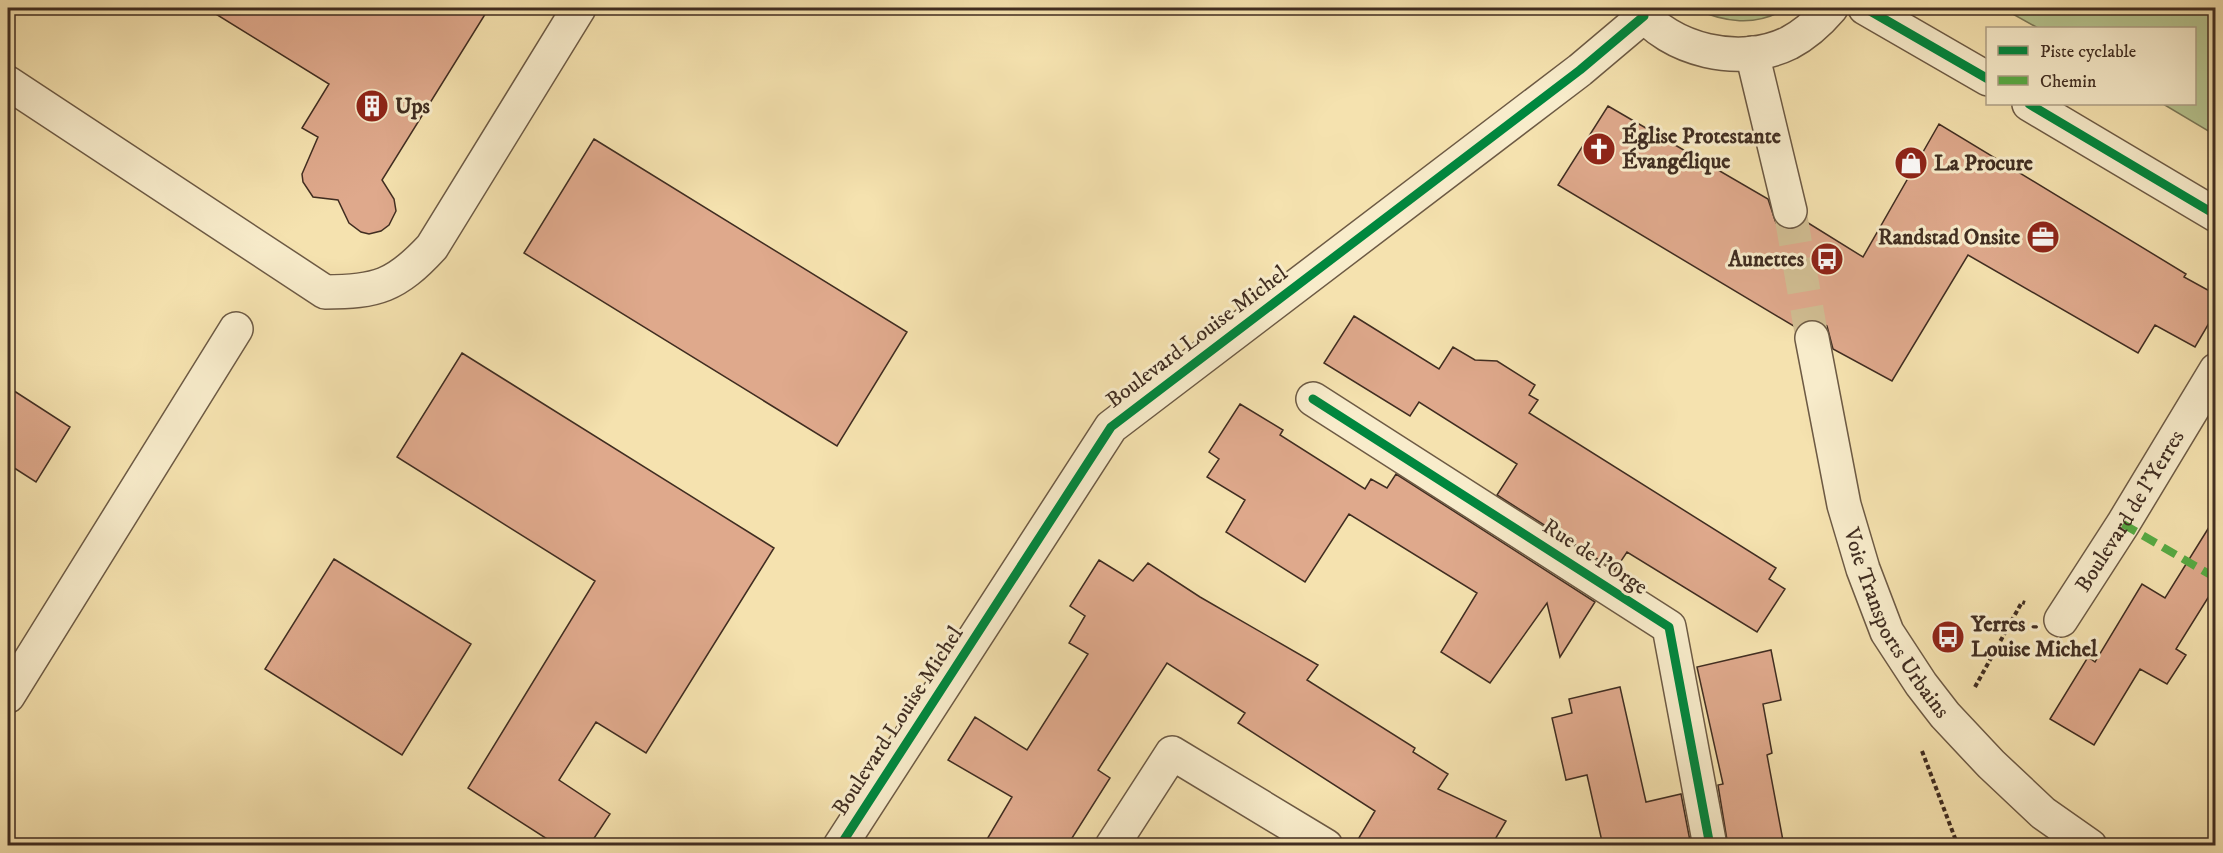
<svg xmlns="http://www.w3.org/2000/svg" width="2223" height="853" viewBox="0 0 2223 853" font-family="'IM FELL DW Pica',serif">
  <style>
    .green { fill: #b6c48f; stroke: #7b7858; stroke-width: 1.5 }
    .building { fill: #dfa98c; stroke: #402d21; stroke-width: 1.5 }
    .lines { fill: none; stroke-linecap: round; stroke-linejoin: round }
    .minor-tunnel { stroke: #d1be93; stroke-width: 33; stroke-dasharray: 33 16; stroke-linecap: butt }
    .minor-casing { stroke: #6d5a44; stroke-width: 36 }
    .path { stroke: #402d21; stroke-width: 4; stroke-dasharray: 4.5 3; stroke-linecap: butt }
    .minor { stroke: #f8eccb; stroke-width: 33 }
    .quiet { stroke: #56ab43; stroke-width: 8; stroke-dasharray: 15 8; stroke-linecap: butt }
    .cycleway-casing { stroke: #f8eccb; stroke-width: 13 }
    .cycleway { stroke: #00873e; stroke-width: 9 }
    .labels { text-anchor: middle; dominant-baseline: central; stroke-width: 6; stroke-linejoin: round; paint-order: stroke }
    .poi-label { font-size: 22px; font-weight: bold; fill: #402d21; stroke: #f8eccb; text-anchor: start }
    .street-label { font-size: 22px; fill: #402d21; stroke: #f8eccb }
  </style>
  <rect width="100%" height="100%" fill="#f5e2af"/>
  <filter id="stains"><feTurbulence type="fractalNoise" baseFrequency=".00333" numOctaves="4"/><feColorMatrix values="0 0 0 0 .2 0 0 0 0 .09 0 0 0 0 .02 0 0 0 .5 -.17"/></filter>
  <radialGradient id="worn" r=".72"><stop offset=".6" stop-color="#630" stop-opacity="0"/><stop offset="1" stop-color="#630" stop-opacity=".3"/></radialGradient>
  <path class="green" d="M1692,8H1787C1755,28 1724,22 1692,8Z
    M2002,8H2215V135L2163,104H2194V28H2038Z"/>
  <path class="building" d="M206,8H489L382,180L394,199L396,211L389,225L381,231L369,234L361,232L349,223L338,200L313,197L303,182L302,174L318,137L302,128L329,84Z
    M1608,106L1768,199L1776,223L1784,229H1795L1805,221L1863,257L1939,124L2186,274L2184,277L2215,294V313L2195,347L2155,325L2138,353L1968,255L1892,381L1833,349L1827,326L1819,321L1808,320L1800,323L1797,328L1558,185Z
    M594,139L907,332L837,446L524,253Z
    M1354,316L1439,369L1453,347L1475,360L1497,361L1535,385L1529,395L1538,400L1529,413L1776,568L1769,579L1785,589L1757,632L1627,552L1615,570L1497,495L1517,464L1419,402L1410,416L1324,363Z
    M462,353L774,548L646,753L596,722L559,780L610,814L589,846H558L468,788L595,581L397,457Z
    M8,387L70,427L36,482L8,464Z
    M1240,404L1283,430L1280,435L1365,489L1371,479L1387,488L1396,474L1595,602L1560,657L1547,603L1490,683L1441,652L1477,593L1349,514L1305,582L1226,532L1245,500L1207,477L1219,459L1209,452Z
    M2216,516V585L2176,649L2186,655L2167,684L2140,669L2094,745L2050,719L2088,657L2095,662L2142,584L2165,598Z
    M334,559L471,644L402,755L265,669Z
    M1099,560L1133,581L1148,563L1200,597L1318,665L1307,680L1415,748L1413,752L1448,774L1438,789L1506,821L1491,846H1354L1375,811L1238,723L1245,713L1167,663L1098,770L1110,778L1067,846H983L1012,797L948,760L975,717L1027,750L1088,654L1069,643L1085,616L1070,606Z
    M1771,650L1781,700L1763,704L1772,753L1767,755L1784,846H1728L1718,785L1723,784L1697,667Z
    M1620,687L1646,802L1681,794L1691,846H1603L1587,775L1566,780L1552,718L1572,713L1569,699Z"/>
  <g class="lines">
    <path class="minor-tunnel" d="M1790,211L1812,338"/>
    <g class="minor-casing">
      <g id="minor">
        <path d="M1638,8C1669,51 1741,67 1789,43C1806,34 1819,22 1831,8"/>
        <path d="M1865,8L1988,79"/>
        <path d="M1752,53L1790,211"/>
        <path d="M8,83L325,292C377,292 396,286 432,247L579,8"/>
        <path d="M2029,104L2216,215"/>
        <path id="s1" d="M1812,338L1844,505L1863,569L1887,632L1921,684L1945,715L1991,764L2043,813L2090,846"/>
        <path d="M1313,399L1669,627L1710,846"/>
        <path id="s2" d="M2061,620L2123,524L2216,370"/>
        <path d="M8,696L236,329"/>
        <path d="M840,846L1111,427L1580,70L1644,16"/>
        <path d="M1112,846L1172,753L1326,846"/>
      </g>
    </g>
    <path class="path" d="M1975,687L2022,602L2025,603
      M1922,751L1958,846"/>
    <use href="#minor" class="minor"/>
    <path class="quiet" d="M2123,524L2216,578"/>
    <g class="cycleway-casing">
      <path id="cycleway" d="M1865,8L1988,79
        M2029,104L2216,215
        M1313,399L1669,627L1710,846
        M840,846L1111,427L1580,70L1644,16"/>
    </g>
    <use href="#cycleway" class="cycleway"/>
  </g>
  <defs>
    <g id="building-disc" transform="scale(1.725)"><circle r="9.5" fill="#8f2418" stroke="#f8eccb"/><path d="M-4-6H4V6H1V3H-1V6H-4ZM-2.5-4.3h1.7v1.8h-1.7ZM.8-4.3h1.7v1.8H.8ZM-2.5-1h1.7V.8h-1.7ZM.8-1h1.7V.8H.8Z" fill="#fff"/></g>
    <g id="church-disc" transform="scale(1.725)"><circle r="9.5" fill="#8f2418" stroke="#f8eccb"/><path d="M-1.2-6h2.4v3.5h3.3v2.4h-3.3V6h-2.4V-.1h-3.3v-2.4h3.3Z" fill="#fff"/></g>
    <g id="shop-disc" transform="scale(1.725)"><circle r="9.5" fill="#8f2418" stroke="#f8eccb"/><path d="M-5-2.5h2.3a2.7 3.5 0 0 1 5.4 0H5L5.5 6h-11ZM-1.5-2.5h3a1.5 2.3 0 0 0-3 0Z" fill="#fff"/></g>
    <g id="office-disc" transform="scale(1.725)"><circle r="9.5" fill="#8f2418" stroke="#f8eccb"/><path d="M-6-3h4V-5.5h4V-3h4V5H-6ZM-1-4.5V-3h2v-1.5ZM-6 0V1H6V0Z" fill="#fff"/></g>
    <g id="bus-disc" transform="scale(1.725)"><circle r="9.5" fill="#8f2418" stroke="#f8eccb"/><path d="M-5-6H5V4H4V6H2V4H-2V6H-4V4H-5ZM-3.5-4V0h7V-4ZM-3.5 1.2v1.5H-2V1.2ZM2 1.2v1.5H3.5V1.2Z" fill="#fff"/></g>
  </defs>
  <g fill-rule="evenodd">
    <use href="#building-disc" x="372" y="106"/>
    <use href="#church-disc" x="1599" y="149"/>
    <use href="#shop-disc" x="1911" y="163"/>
    <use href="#office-disc" x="2043" y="237"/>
    <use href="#bus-disc" x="1827" y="259"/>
    <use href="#bus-disc" x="1948" y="637"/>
  </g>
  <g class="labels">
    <g class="poi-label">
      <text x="395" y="106">Ups</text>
      <text x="1622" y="136">Église Protestante<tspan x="1622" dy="25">Évangélique</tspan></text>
      <text x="1934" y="163">La Procure</text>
      <text x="2020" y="237" text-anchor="end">Randstad Onsite</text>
      <text x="1804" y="259" text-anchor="end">Aunettes</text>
      <text x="1971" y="624">Yerres -<tspan x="1971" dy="25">Louise Michel</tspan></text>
    </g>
    <g class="street-label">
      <text transform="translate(1197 337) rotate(-37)">Boulevard Louise Michel</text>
      <text stroke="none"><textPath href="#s2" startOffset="129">Boulevard de l'Yerres</textPath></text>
      <text transform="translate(1595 557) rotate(33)">Rue de l'Orge</text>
      <text stroke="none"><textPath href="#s1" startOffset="300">Voie Transports Urbains</textPath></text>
      <text transform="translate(898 721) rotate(-57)">Boulevard Louise Michel</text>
    </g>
  </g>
  <rect width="2223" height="853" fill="none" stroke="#f5e2af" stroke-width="30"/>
  <rect x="9" y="9" width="2205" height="835" fill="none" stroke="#402d21" stroke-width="3"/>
  <rect x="15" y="15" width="2193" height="823" fill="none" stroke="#402d21" stroke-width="1.5"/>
  <rect x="1986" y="27" width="210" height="78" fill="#f8eccb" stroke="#aea087" stroke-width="1.5"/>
  <rect x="1998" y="46" width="30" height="9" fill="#00873e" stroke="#aea087" stroke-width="1.5"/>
  <text x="2040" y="57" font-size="18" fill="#402d21">Piste cyclable</text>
  <rect x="1998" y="76" width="30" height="9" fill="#56ab43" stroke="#aea087" stroke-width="1.5"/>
  <text x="2040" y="87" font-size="18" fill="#402d21">Chemin</text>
  <rect width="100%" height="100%" filter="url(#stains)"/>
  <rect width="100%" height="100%" fill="url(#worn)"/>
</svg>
